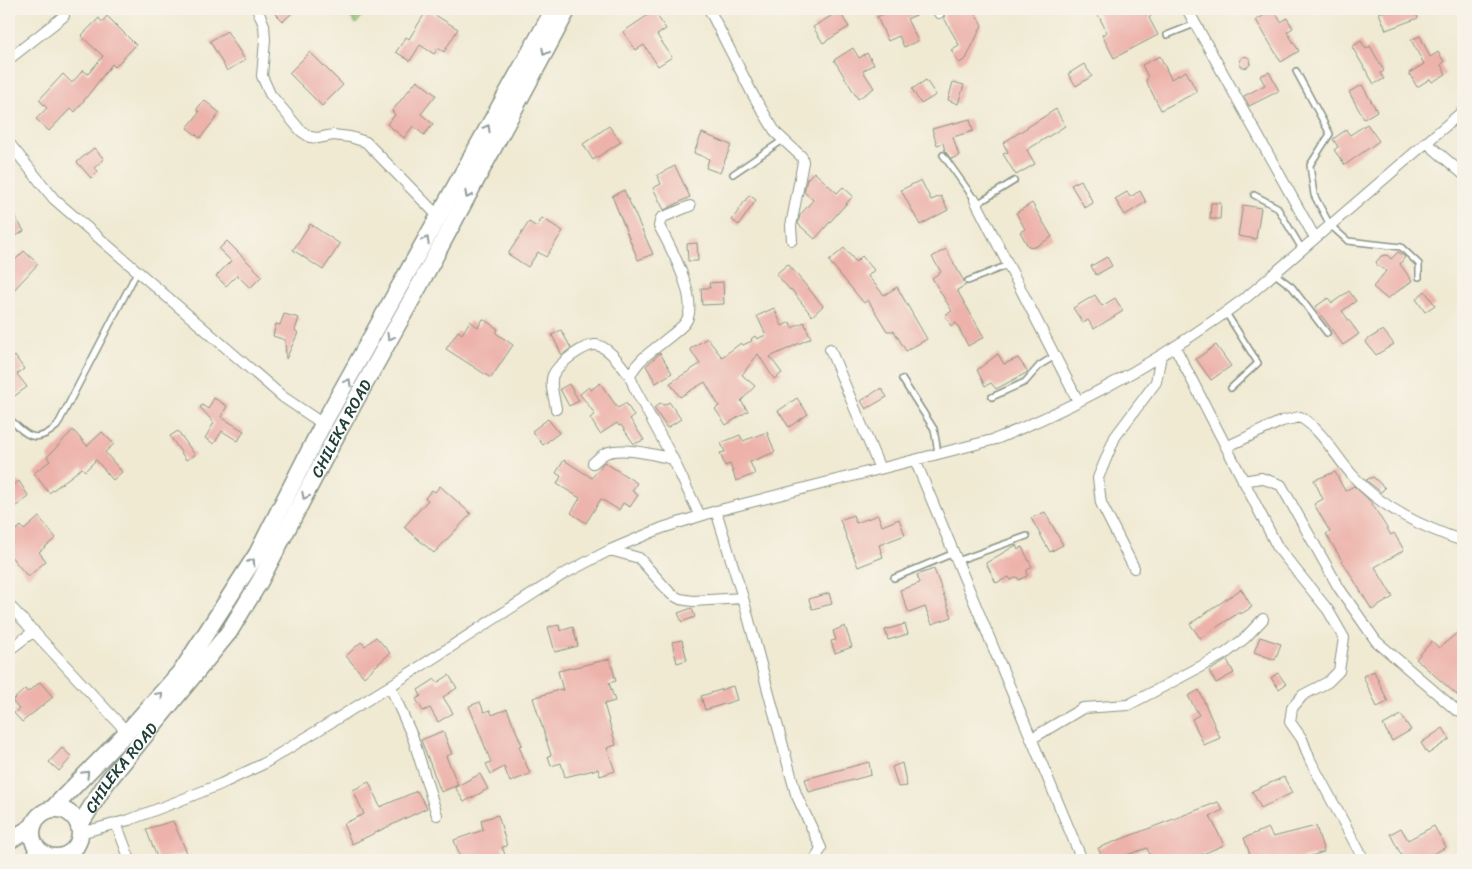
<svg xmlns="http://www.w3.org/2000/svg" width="1472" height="869" viewBox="0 0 1472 869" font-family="Sriracha,sans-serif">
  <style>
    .grass { fill: url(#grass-tufts); stroke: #63895c }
    .building { fill: #edb3ab }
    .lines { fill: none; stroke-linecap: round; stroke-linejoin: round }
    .service-casing { stroke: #889484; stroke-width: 8 }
    .minor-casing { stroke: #889484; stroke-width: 12 }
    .trunk-casing { stroke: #889484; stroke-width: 19 }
    .service { stroke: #fff; stroke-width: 5 }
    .minor { stroke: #fff; stroke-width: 10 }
    .trunk { stroke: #fff; stroke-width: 16 }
    .oneway { stroke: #8f9e9a }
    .labels { text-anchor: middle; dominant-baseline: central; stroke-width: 5; stroke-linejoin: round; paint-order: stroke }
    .street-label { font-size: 16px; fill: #1f3d34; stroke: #f7f3e8 }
  </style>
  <defs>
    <pattern id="grass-tufts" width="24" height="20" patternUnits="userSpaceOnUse" patternTransform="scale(1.25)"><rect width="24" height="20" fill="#a7d583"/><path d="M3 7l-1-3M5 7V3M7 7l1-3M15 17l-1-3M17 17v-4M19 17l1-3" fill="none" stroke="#87ae6c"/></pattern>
  </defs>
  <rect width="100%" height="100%" fill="#f7f3e8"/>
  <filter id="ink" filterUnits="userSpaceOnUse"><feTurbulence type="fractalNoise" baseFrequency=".02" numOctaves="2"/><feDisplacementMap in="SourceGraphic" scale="10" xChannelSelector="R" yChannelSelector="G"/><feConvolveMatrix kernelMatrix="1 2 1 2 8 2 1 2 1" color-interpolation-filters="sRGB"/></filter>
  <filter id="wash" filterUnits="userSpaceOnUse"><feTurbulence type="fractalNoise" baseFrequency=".0096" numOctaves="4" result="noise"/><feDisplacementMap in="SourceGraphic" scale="20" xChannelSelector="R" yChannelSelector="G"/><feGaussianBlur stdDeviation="1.12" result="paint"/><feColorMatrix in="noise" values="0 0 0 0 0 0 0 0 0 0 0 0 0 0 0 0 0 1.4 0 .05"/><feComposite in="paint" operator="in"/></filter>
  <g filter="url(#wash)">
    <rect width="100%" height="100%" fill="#f0ead3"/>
    <path class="grass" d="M344,9H367L356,24Z"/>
    <g id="blocks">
      <path class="building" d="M271,9H297L283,21Z
        M894,9H930L907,19L918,41L904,47L899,36L888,41L877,17Z
        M945,9H973L982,25L966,59L959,63L951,50L959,45L944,18Z
        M1095,9H1158L1149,18L1158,35L1114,58L1102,35L1107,32Z
        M1391,9H1414L1418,18L1386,30L1379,13Z
        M427,10L458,29L444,52L438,48L434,54L420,45L410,61L396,52L406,37L409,39Z
        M1274,10L1281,22L1287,18L1293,28L1287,32L1299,51L1281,62L1256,20Z
        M654,11L666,29L657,35L672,57L658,66L644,45L636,50L623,32Z
        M839,11L849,27L823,43L813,27Z
        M107,16L136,45L115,67L112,64L75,112L71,108L49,131L36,119L47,108L39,100L63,74L72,83L83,70L88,74L103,56L81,36L99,18L102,22Z
        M227,31L245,60L227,71L210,41Z
        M1420,36L1430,57L1438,52L1444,62L1441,65L1446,74L1432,82L1430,79L1417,87L1409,73L1424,64L1411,40Z
        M1361,41L1366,49L1370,46L1384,71L1380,73L1384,79L1374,84L1352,47Z
        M853,48L859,58L867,53L874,64L863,71L874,88L858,99L834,60Z
        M310,52L343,85L322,106L289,73Z
        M1160,56L1171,79L1186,71L1197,92L1161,110L1146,81L1148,77L1142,65Z
        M1239.5 62a5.5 5.5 0 1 1 11 0a5.5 5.5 0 1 1-11 0Z
        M1084,64L1092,76L1076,86L1068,74Z
        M1269,72L1279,91L1249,106L1244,96L1265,85L1260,76Z
        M417,80L436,95L421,114L433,124L424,135L413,126L404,138L387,124L395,115L392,111Z
        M926,80L936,95L921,104L912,89Z
        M953,82L964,85L958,104L948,100Z
        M1362,85L1377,111L1364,119L1349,92Z
        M204,100L220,113L200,138L187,128L199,113L197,109Z
        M1056,109L1065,126L1027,150L1035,164L1016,175L1003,154L1008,152L1003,143Z
        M970,119L973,131L953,137L959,156L951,159L945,151L943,143L937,145L932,129Z
        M1367,124L1379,141L1345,165L1334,150L1338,147L1333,139L1346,130L1350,135Z
        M609,126L621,142L593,160L583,144Z
        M702,133L731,145L720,173L706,168L709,159L694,153Z
        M94,148L104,159L94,168L98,171L91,178L77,162Z
        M675,166L690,197L664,210L653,188L661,184L657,175Z
        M814,172L837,193L843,187L853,196L815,239L798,224L800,215L813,200L804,192L807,179Z
        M921,180L931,200L941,196L948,210L920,225L901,190Z
        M1081,180L1093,203L1085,208L1071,185Z
        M624,190L653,254L638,260L612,196Z
        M1140,191L1146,202L1125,215L1115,199L1127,192L1130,197Z
        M749,195L756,200L739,225L732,220Z
        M1032,203L1052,237L1035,247L1028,246L1020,232L1025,229L1016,213Z
        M1211,203H1221L1220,219H1210Z
        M1243,205L1261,208L1256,239L1238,236Z
        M9,207L24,231L9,240Z
        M542,218L563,231L546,257L538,252L528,267L508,254L529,222L537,227Z
        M310,224L340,244L323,270L293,250Z
        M227,241L262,276L250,288L237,275L226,286L216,276L231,261L219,249Z
        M697,243L698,261H688L687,244Z
        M844,248L856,262L862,256L874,270L868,276L884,295L897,287L927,339L906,351L894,331H887L868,300L864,303L829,261Z
        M946,249L966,285L957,290L984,337L968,346L956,323L951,326L945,315L952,311L932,278L941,272L932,257Z
        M24,251L38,264L9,295V266Z
        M1398,252L1405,257L1400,264L1412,281L1387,299L1373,287L1386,271L1378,266L1376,262L1381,256L1387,255L1391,259Z
        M1107,257L1112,266L1096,275L1091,266Z
        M788,264L823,306L812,316L791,289L790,290L776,274Z
        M723,282L724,304L702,305L701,288H710L709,283Z
        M1349,291L1356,301L1342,311L1359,334L1343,345L1315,307L1328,298L1332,303Z
        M1425,291L1435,305L1425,312L1416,299Z
        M1095,295L1102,306L1115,298L1123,311L1094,329L1088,320L1083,323L1073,308Z
        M774,308L782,326L790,322L792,328L804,322L811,338L770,357L782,373L774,379L758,354L742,375L755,386L741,401L748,411L726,425L715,409L719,406L705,382L680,397L670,383L700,364L690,349L707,338L722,357L741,343L743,345L752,341L751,339L755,336L757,339L766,335L757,316Z
        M284,314L299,318L295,330L298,333L286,359L285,340L273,336L276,324L280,325Z
        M483,319L498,329L496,333L513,345L491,378L446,349L458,331L462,334L470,321L478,327Z
        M561,330L571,348L562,355L552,335Z
        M1383,330L1394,344L1376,355L1365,341Z
        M1216,345L1231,366L1211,380L1196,359Z
        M660,353L672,373L656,383L646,366Z
        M998,354L1004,364L1018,358L1028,372L996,389L991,383L985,386L977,370Z
        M15,356L24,369L17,374L27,387L9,400V361Z
        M600,383L618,408L626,403L634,416L630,419L644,440L634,444L621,425L619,426L617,423L600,434L590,418L595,414L580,394L589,387L591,390Z
        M569,384L579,401L569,406L560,389Z
        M881,388L887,397L866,409L861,401Z
        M214,398L227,406L221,417L244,431L238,441L222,431L214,444L205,438L214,423L200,407L202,405L208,409Z
        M797,398L808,414L789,427L778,411Z
        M669,402L681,419L667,428L654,408L660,403L664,405Z
        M548,419L559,433L543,445L532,431Z
        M73,430L87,446L102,432L114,444L105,452L122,472L113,480L96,460L85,471L82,468L49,493L34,473L50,461L47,457Z
        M178,431L195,455L186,460L170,436Z
        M767,432L775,452L750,462L755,474L736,481L730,464L725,466L720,453L725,452L721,443L740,435L743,441Z
        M564,460L592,478L604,462L637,483L632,491L638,495L630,507L623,503L619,510L601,499L586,523L571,513L580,498L557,484L561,476L556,473Z
        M1335,472L1345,491L1354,486L1371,502L1391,535L1394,533L1404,550L1375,567L1393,597L1372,610L1326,534L1330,532L1314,504L1323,499L1314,480Z
        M1373,477L1385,488L1381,492L1366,480Z
        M19,481L29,497L9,511V488Z
        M440,486L471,514L434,553L404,527L428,500L425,498L432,490L435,492Z
        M1045,512L1063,545L1050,552L1031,518Z
        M853,515L856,523L878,515L882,526L899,519L905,535L879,545L883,557L858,567L840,520Z
        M39,517L56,538L39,552L46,561L28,577L9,554V536L21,526L24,530Z
        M1016,545L1018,550L1022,547L1032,567L1027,570V576L1019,580L1017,577L1011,580L1009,577L996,583L986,563Z
        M934,569L952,617L932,624L925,607L909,613L900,590L920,583L917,575Z
        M1241,589L1252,607L1241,614L1240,612L1200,638L1190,624Z
        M829,593L832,604L812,609L809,599Z
        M692,608L695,617L682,622L678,613Z
        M905,624L908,634L888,640L885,630Z
        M559,625L560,631L573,627L578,646L555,652L548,627Z
        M845,626L852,647L835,653L831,641L836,640L833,631Z
        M1463,628V688L1457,695L1416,659L1432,641L1439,648Z
        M376,637L390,653L364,677L346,656L361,642L365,646Z
        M1260,637L1281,644L1275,660L1254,652Z
        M682,640L687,660L677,663L672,642Z
        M610,659L616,681L609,683L615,701L604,704L616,745L607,748L615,771L600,776L598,769L565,777L561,763L551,766L548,756L551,755L533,698L562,689L563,691L558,671Z
        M1227,660L1234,673L1216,683L1209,671Z
        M1374,671L1388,702L1377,707L1363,676Z
        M1278,673L1286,684L1279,689L1271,678Z
        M449,675L457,688L443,697L453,713L438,722L430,708L423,711L416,699L421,696L418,690L435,679L437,683Z
        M40,682L53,697L22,722L14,713L19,709L12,701L25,689L28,692Z
        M733,686L737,700L705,710L701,696Z
        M1199,690L1220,738L1204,745L1192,719L1199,715L1188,696Z
        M480,702L484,712L490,710L492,715L507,709L522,745L519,746L530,774L510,782L504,767L491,774L486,764L491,762L469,706Z
        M1401,715L1411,730L1392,741L1383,725Z
        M1443,728L1450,739L1428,754L1421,743Z
        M443,731L452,754L446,756L458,785L441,792L421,740Z
        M62,748L72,757L59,771L49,762Z
        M869,762L871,775L809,792L805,779Z
        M902,763L907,786L898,787L892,767Z
        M480,774L488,789L464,802L455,787Z
        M1284,777L1292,793L1261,808L1252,791Z
        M369,782L380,807L417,791L427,808L352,844L343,824L364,814L353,790Z
        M1218,802L1223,810L1210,816L1224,845L1189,860H1152L1147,848L1112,860H1103L1098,848Z
        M498,815L507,846L502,847L507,860H461L454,840L483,830L481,820Z
        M173,821L187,853L158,860L146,829Z
        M1316,826L1324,852L1297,860H1252L1244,838L1268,828L1273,837Z
        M1434,826L1446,847L1422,860H1404L1390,834L1401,828L1408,840Z"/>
    </g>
  </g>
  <g filter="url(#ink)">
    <use href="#blocks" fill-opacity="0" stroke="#889484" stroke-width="1"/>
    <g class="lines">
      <g class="service-casing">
        <path id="service" d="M1167,35L1195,24
          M1296,71L1330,134L1310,165L1314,195L1330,225L1348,241L1401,247L1419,264V277
          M943,155L975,200
          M733,174L783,140
          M1254,195L1277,207L1302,249
          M977,204L1014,181
          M1275,274L1292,287L1327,333
          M968,281L1008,265
          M1226,313L1258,363L1231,388
          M902,379L934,429L938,453
          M992,397L1025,382L1040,365L1055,356
          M9,418C26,435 35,446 57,426L137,272
          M957,561L1027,536
          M894,578L954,553"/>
      </g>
      <g class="minor-casing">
        <path id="minor" d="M257,9L264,25L265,40L262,76L270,94L301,131L310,137L318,138L333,135L350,137L366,142L439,217
          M709,9L753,95L776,133L802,157L803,162L791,226L792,240
          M937,9L939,13
          M1187,9L1315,238
          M9,59L64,16
          M1426,142L1463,174
          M9,143L54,199L283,397L326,426
          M975,200L1078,401
          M690,206L661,218L659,226C670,246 701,302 685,323C679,330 669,337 662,343C649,353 637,361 630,376L634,387L673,459L700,516
          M1175,347L1278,548L1328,610L1344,638L1339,671L1328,682L1303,695L1292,708L1290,722L1302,739L1310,760L1364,860
          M830,349L880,469
          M556,409C555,400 549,384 553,375C558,364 584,344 596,345C610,347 622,367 630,376
          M1226,447L1282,421L1300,417C1322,429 1337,459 1354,477C1383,509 1423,527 1463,541
          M915,460L1082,860
          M593,463C597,460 601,455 606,453C622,446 656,455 673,459
          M1243,481L1261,478L1281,485L1339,588L1376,641L1456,710L1463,711
          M716,511L743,598L796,794L821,848L815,860
          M610,550L639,558L671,594L680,599L693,601L743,598
          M1134,568L1101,503L1098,478L1115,437L1156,382L1161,355
          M9,605L127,732
          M9,650L34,631
          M390,686L413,738L437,815
          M1031,739L1083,708L1128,705L1155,691L1226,653L1245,638L1263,619
          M116,823L130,860
          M80,833L129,820L176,802L221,784L263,764L390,686L562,575L610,550L662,528L716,511L996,439C1084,403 1171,354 1248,296L1463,111"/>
      </g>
      <g class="trunk-casing">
        <g id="trunk">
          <circle cx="56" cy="833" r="24"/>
          <path d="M52,809L127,732L183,669L257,554L323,424L554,9"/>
          <path id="s1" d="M79,826L107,782L229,632L260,581L338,432L418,288L568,9"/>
          <path d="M9,841L33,826"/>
        </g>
      </g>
      <use href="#service" class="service"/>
      <use href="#minor" class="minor"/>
      <use href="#trunk" class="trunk"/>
    </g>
    <defs><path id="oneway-chevron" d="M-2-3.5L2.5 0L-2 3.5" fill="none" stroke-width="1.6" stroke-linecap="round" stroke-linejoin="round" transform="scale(1.25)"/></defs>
    <g class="oneway">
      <use href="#oneway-chevron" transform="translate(545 52) rotate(118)"/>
      <use href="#oneway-chevron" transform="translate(487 128) rotate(-61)"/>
      <use href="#oneway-chevron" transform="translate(468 195) rotate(118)"/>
      <use href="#oneway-chevron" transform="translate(426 240) rotate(-61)"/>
      <use href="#oneway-chevron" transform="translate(390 337) rotate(119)"/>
      <use href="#oneway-chevron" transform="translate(348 382) rotate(-61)"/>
      <use href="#oneway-chevron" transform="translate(305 496) rotate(117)"/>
      <use href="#oneway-chevron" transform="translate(252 562) rotate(-57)"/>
      <use href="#oneway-chevron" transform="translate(160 695) rotate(-48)"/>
      <use href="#oneway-chevron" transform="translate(86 774) rotate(-46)"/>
    </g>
  </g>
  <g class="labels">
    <g class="street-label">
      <text stroke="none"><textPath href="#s1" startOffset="478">CHILEKA ROAD</textPath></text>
      <text stroke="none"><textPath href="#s1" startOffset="72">CHILEKA ROAD</textPath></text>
    </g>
  </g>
  <rect width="1472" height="869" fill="none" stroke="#f7f3e8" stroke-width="30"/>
</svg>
